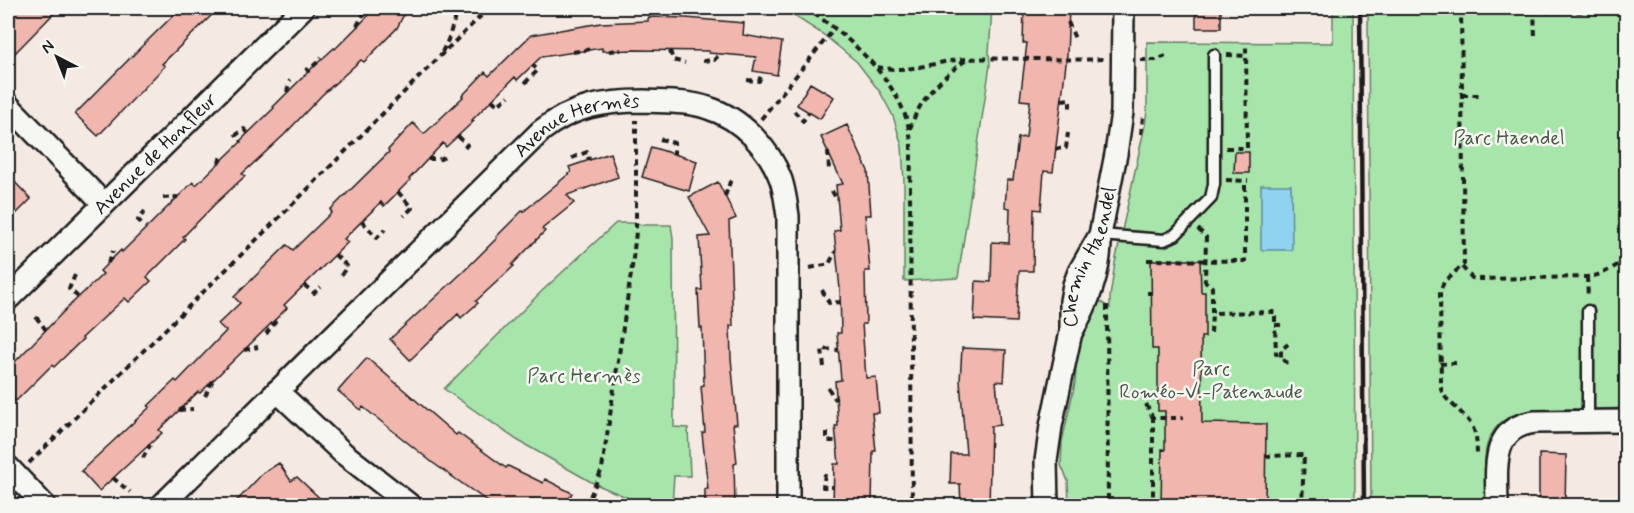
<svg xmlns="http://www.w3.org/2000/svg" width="1634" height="513" viewBox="0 0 1634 513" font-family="Mynerve,sans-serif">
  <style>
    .green { fill: #a8e5ab; stroke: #628064; stroke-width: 1.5 }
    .water { fill: #8fd3f1; stroke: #618a9c; stroke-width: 1.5 }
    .building { fill: #f1b6ad; stroke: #1c1c1c; stroke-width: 1.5 }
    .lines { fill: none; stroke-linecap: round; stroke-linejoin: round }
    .lane-casing { stroke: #1c1c1c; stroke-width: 15 }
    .street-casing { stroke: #1c1c1c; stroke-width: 26 }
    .path { stroke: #1c1c1c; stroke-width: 4; stroke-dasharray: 6 4.5; stroke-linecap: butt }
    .lane { stroke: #f6f6f2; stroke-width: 10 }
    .street { stroke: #f6f6f2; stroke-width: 21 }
    .rail { stroke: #1c1c1c; stroke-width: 4.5 }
    .labels { text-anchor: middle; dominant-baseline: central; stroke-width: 5; stroke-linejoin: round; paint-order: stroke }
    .street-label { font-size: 20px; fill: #1c1c1c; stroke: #f6f6f2 }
    .park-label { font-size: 20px; fill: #465847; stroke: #f6f6f2 }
  </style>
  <rect width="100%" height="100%" fill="#f5e9e4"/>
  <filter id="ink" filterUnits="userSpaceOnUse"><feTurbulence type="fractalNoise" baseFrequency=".0167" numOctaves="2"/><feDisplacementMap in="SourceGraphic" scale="12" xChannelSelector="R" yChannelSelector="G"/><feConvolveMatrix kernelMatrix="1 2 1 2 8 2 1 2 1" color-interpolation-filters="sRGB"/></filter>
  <g filter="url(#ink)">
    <path class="green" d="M782,8H992L989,53L990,65L958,278L904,281V182L902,146L893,116L880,92L857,62L824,35Z
      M1333,8H1353L1355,505H1069L1068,481L1061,465L1062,442L1075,383L1078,342L1096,299L1110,308V297L1115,263L1145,125L1147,111V42L1333,43Z
      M1368,8H1626V313L1623,314L1624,408C1605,409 1587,409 1568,409C1536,410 1499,406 1487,445C1482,462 1486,488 1486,505H1371Z
      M616,223H631L642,225H671L673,238L674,427L688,428L690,476H674L672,505H645L593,483L517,440L444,389L542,291Z"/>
    <path class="water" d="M1261,185H1291L1292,250H1261Z"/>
    <path class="building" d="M13,8H59L15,53L8,46V13Z
      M181,8H219L162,64L165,66L98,136L75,114L143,45Z
      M376,8H407L397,28L364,62L361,60L322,95L284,135L242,174L245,176L215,204L183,237L185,239L147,277L151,281L129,302L125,298L82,338L83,339L54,367L52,365L16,401L8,393V369L67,308L103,274L100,271L121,250L122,252L193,182L196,185L219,163L241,142L240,141L274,108L273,107L312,68L334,48L335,49Z
      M1024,8H1069L1067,55L1053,172L1044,171L1041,210L1034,209L1033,271H1019L1016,322L974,320L976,281L991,282L992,242L1009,243L1010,208L1005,207L1007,180H1013L1018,138L1026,137L1030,101L1020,100L1027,43H1023Z
      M1196,8H1221V28H1196Z
      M648,17L686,18L744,23L743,35L782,42L777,75L753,71L756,57L709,53V51L634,50L602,51V48L541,57L517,80L515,77L472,120L474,121L446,147L443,143L409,179L410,180L384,206L381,202L344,239L348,242L284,305L287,308L200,393L198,392L159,430L162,433L99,491L81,471L150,407L148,406L175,380L177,382L226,331L218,324L240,303L234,297L287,245L293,250L332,212L330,210L389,152L388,150L413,123L424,134L463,97L462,96L485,72L489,76L531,35L601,23L648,21Z
      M810,83L834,97L820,119L797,105Z
      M847,125L868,171L871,215H865L870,271H865L866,324H862L866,378L876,377L879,413H872L876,451H873L872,506H833L834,464H839L835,426H838L835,381L841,380L837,333H841L840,289L834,231L840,230L836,185L843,184L821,137Z
      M651,147L697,161L689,191L642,177Z
      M1235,152H1249V173H1234Z
      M610,153L618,177L567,195L574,203L542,229L545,231L512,265L514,266L476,301L478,303L461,318L458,314L410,360L390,339L463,272L497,238L496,237L523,210L524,211L571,172L569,167Z
      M8,175L31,199L8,222Z
      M718,182L736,218L729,221L733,326H730L731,358L737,424H733L737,463L734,464L735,506H705V489H708L702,433L705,432L701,386L704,385L702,328H700L698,290H702L699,237L710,236L689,197Z
      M1151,260H1200L1201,292H1205V337H1201L1202,423L1266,424L1265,506H1161L1162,449L1165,450V411H1158V349H1152Z
      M962,348L1006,350L1004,382L996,381L1000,425L991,426L989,506H961L960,484H950L951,454H966L960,381Z
      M367,358L456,435L458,433L506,468L508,466L543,483L545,479L572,493L565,506H494L433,463L363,407L361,410L338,391Z
      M1539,454L1566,455L1565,506H1539Z
      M279,463L291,481L297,477L328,506H232L263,473Z"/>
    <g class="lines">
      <g class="lane-casing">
        <path id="lane" d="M1100,235L1164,240L1175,235L1211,198L1214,184V55
          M1588,311V421"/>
      </g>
      <g class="street-casing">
        <g id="street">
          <path d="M8,105L104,204"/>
          <path id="s1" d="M8,299L303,8"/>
          <path d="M1072,331C1087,305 1099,275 1100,244"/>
          <path d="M277,391L343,453L411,506"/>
          <path d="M8,467L45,506"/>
          <path id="s2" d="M161,506L541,131C572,106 606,101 644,101C665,102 688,101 708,108C741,118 770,149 781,180C785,192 786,204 788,216V506"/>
          <path id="s3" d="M1047,506L1046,461L1051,426L1071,332V301L1074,285L1079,272L1100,235L1116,154L1122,112L1123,8"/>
          <path d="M1497,506C1497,471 1489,427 1535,422L1626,421"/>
        </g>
      </g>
      <path class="path" d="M805,8C846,33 899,80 909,129C913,148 910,170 910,190L912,506
        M1461,8L1464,264L1444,282L1440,291L1441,389C1443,396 1447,399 1452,404C1474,425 1477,427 1477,458
        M1534,8L1535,38
        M1461,13L1626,11
        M1068,22L1076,41
        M357,26L365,11L368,8
        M609,51L621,50
        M670,51L673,60L685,63
        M442,52L448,40L458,8
        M573,52L592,49
        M1227,55L1246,56
        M1140,60H1156L1166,56
        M703,61L714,60L720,54
        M877,67C912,74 934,61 967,59C1013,57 1059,61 1105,59
        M306,68L308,71L322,58
        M747,80L759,81L762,73
        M525,83L538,70L532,65
        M287,92L290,80
        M1462,95H1482
        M492,100L498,105L509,96
        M1062,100L1070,99V110
        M794,111L803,121L809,112
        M761,119L834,29
        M910,129C919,99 941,78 966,60
        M1141,134L1143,117
        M235,136L244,129L248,133
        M458,136L467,145L462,151
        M660,139L674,143V154
        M1463,140L1489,137
        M1226,148H1247L1246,47
        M1055,149L1066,148L1068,133
        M828,152L829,170
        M572,158L587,152L589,160
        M428,159H441L446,155
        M219,163L221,155
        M1226,180L1248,181
        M832,191L837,200
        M398,192L412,208L404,216
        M725,196L730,182L727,177
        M163,198L178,197
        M145,211L138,220L146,227
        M362,221L377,238L385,229
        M1198,229L1206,237L1205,281L1212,287V313L1275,312V325
        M335,255L347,266L340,277
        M1147,260L1245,261V181
        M108,263L113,251
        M1462,267L1472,278L1481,279L1587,277C1601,276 1615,267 1626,259
        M810,268L829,264L836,251
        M75,275L69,289L78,297
        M1587,277L1588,297
        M304,285L314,293L321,287
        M822,290L829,303L840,302
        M1147,293H1151
        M1107,305L1108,506
        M36,317L46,330
        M1281,325H1275L1276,354H1281
        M1211,333L1212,313
        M266,334L277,319
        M244,350L258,347
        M1288,363L1281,359V350L1288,344
        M1440,364L1456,363
        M824,367L822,349L838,350
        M828,388L836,400
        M205,396L213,380
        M1146,404L1153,418
        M179,410L193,409
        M827,432V441H837
        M1265,456L1304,455L1302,506
        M143,458L150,445
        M29,463L297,200L441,55L489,8
        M825,474L823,487H833
        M113,478L130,492
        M586,506L602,469L632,267L636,232V120
        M1153,506V418H1183"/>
      <use href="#lane" class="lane"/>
      <use href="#street" class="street"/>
      <path class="rail" d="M1360,8L1364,506"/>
    </g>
  </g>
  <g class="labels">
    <g class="street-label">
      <text stroke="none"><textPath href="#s2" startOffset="570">Avenue Hermès</textPath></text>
      <text stroke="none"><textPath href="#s1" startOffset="207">Avenue de Honfleur</textPath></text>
      <text stroke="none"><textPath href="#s3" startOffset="255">Chemin Haendel</textPath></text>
    </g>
    <g class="park-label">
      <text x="1509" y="138">Parc Haendel</text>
      <text x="1211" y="369">Parc<tspan x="1211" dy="23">Roméo-V.-Patenaude</tspan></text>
      <text x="584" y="376">Parc Hermès</text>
    </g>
  </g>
  <rect width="1634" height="513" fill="none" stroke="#f6f6f2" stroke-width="30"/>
  <rect x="15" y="15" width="1604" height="483" fill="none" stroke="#1c1c1c" stroke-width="2" filter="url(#ink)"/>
  <g transform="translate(57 57) rotate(318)" stroke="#f6f6f2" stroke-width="4.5" paint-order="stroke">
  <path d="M0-4.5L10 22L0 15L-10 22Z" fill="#1c1c1c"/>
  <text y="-9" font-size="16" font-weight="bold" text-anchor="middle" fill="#1c1c1c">N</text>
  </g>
</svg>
